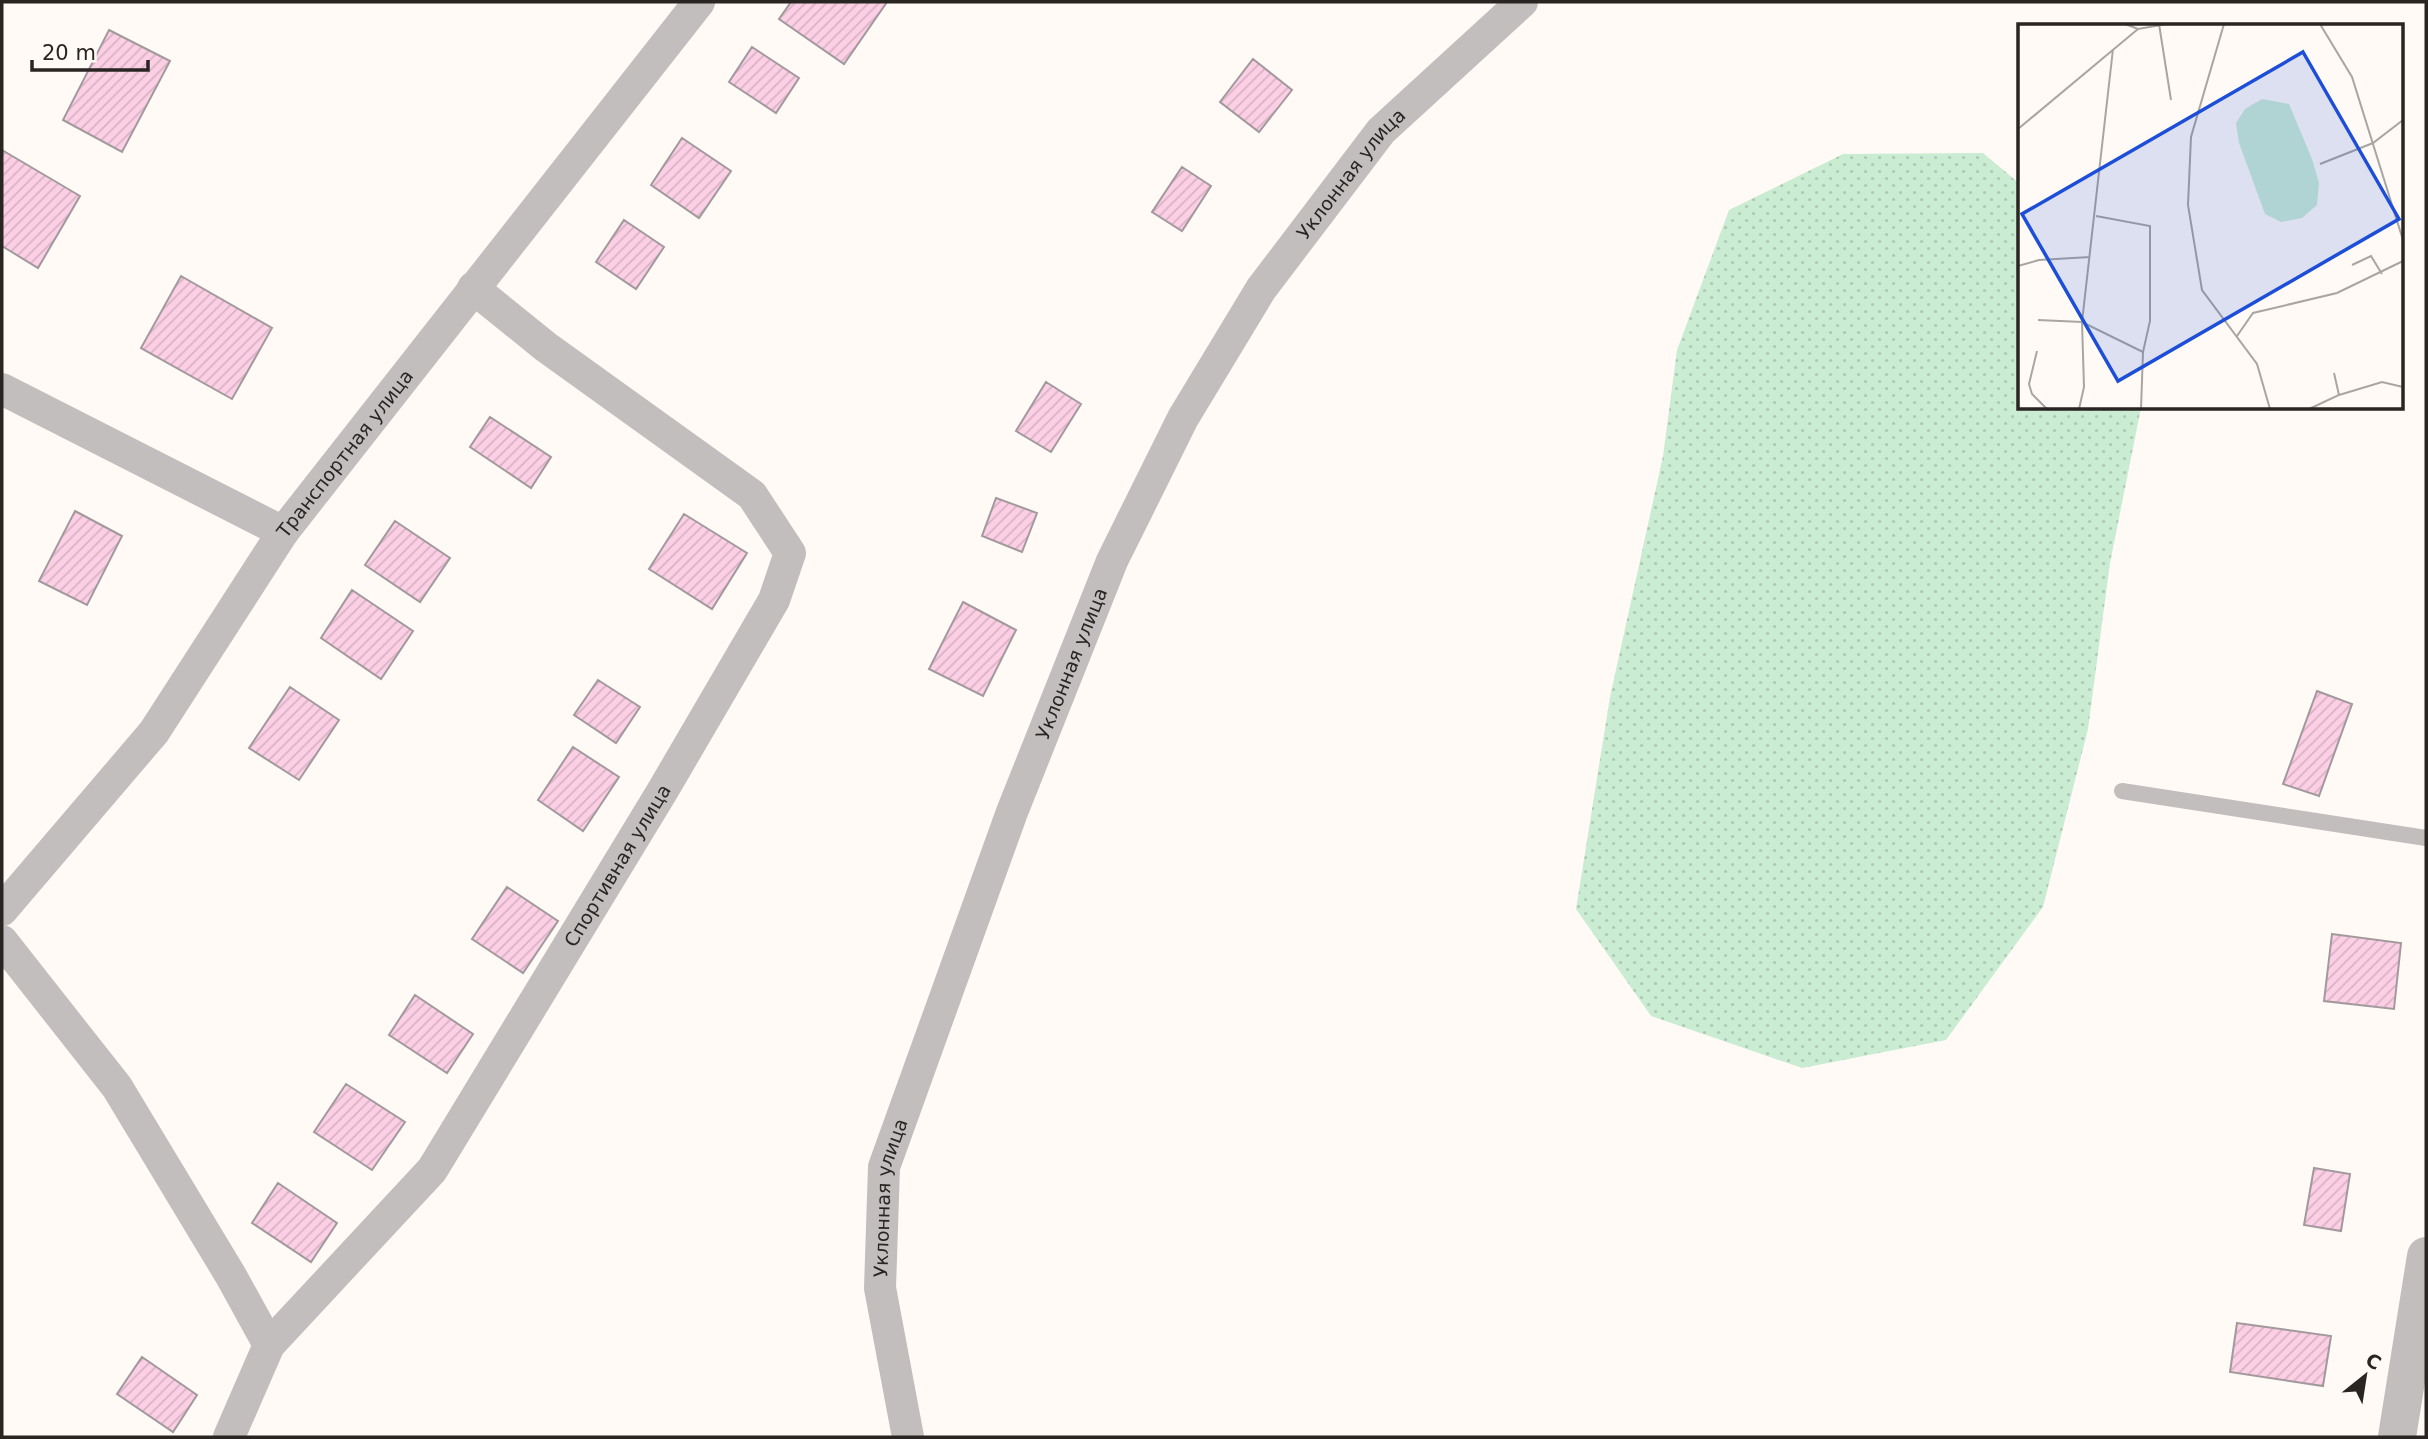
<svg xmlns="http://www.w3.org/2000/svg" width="2428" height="1439" viewBox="0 0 2428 1439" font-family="'DejaVu Sans',sans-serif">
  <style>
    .grass { fill: url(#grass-dots) }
    .building { fill: url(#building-hatch); stroke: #a2999d; stroke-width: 2 }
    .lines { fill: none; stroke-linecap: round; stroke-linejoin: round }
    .service { stroke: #c3bebe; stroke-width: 16 }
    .minor { stroke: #c3bebe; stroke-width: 32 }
    .tertiary { stroke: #c3bebe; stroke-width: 38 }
    .labels { text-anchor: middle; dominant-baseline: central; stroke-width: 5; stroke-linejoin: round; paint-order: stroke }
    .street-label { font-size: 19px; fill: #282522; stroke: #fffaf6 }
    .inset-road { fill: none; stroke: #a9a5a1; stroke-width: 2 }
    .view { fill: #1d4ed8; fill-opacity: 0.15; stroke: #1d4ed8; stroke-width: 3.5 }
    .inset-edge { fill: none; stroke: #282522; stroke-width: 3.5 }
  </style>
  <defs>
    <pattern id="grass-dots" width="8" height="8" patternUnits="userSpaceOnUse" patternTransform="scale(1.75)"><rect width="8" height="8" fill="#caecd3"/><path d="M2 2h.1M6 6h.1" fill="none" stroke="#aecab5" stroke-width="1.8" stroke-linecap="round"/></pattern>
    <pattern id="building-hatch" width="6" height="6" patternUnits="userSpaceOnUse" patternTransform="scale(1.75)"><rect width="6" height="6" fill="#fccfe5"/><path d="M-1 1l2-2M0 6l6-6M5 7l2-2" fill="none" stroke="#d8b2c4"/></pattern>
  </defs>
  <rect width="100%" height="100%" fill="#fffaf6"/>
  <path class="grass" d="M1983,153L2020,184V408H2141L2110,563L2088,729L2043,907L1946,1040L1802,1068L1651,1016L1576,909L1610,697L1663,456L1677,350L1729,210L1843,154Z"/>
  <path class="building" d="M791,2H887L844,64L779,19Z
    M109,30L170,61L122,152L63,120Z
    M752,47L799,78L776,113L729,82Z
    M1253,59L1292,90L1259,132L1220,102Z
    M682,138L731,171L699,218L651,185Z
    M2,150L80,196L38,268L2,246Z
    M1182,167L1211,186L1182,231L1152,212Z
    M624,220L664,247L636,289L596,262Z
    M181,276L272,328L232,399L141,348Z
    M1046,382L1081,404L1051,452L1016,431Z
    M490,417L551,457L531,488L470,447Z
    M996,498L1037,513L1022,552L982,536Z
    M75,511L122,536L87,605L39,581Z
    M684,514L747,553L712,609L649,569Z
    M395,521L450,558L420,602L365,565Z
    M352,590L413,631L381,679L321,638Z
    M963,602L1016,630L983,696L929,669Z
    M598,680L640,707L616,743L574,715Z
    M290,687L339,720L299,780L249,748Z
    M2317,691L2352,704L2319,796L2283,784Z
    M573,747L619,777L583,831L538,800Z
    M507,887L558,921L523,973L472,939Z
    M2332,934L2401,943L2394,1009L2324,1001Z
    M415,995L473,1034L447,1073L389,1035Z
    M346,1084L405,1122L372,1170L314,1132Z
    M2314,1168L2350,1174L2341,1231L2304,1225Z
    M278,1183L337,1223L311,1262L252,1223Z
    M2237,1323L2331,1336L2323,1386L2230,1372Z
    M142,1357L197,1395L173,1432L117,1394Z"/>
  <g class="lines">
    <path class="service" d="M2122,791L2426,838"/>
    <g class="minor">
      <path d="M2,389L283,532"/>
      <path id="s1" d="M2,910L154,732L283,532L699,2"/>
      <path d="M2,941L117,1087L231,1276L269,1345"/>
      <path id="s2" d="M229,1437L269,1345L432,1170L663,790L774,600L790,553L752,495L546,347L473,288"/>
      <path id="s3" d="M908,1437L880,1288L884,1167L1012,812L1112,561L1183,418L1261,289L1381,131L1522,2"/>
    </g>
    <path class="tertiary" d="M2397,1437L2426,1256"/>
  </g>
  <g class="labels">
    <g class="street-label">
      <text stroke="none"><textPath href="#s3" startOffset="1377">Уклонная улица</textPath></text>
      <text stroke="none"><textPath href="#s1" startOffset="572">Транспортная улица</textPath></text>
      <text stroke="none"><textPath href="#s3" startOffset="810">Уклонная улица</textPath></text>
      <text stroke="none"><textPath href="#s2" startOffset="696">Спортивная улица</textPath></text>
      <text stroke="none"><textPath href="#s3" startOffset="243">Уклонная улица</textPath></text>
    </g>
  </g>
  <g transform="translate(2018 24)">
    <rect width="385" height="385" fill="#fffaf6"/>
    <path d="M244,75L271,80L294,135L301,159L299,181L284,194L263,198L247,190L221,119L218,99L227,85Z" fill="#caecd3"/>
    <path class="inset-road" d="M107,0L120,5L149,0M141,0L153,76M206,0L173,113L170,181L184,266L239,340L252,385M302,0L334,53L385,216M0,105L120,5M302,140L355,119L385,96M78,192L132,202V297L125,328L123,385M334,241L353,232L364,250M0,242L21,236L72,233M20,296L64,298L125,328M219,312L235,289L319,269L385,237M19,327L11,360L14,370L29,385M321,371L364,358L385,363M61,385L66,363L64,298L95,25M291,385L321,371L316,349"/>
    <path class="view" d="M285,28L381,195L100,357L4,190Z"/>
    <rect width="385" height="385" class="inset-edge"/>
  </g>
  <rect width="2428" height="1439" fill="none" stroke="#282522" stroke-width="7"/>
  <g transform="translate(2365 1376) rotate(30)" stroke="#fffaf6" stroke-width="5" paint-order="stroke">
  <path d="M0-5L12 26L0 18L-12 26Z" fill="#282522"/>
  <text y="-10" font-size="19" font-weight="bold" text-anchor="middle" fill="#282522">С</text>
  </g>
  <path d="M32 60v10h116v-10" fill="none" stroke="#282522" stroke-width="3.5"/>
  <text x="42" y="60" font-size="21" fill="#282522" stroke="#fffaf6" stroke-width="5" paint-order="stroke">20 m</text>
</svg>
